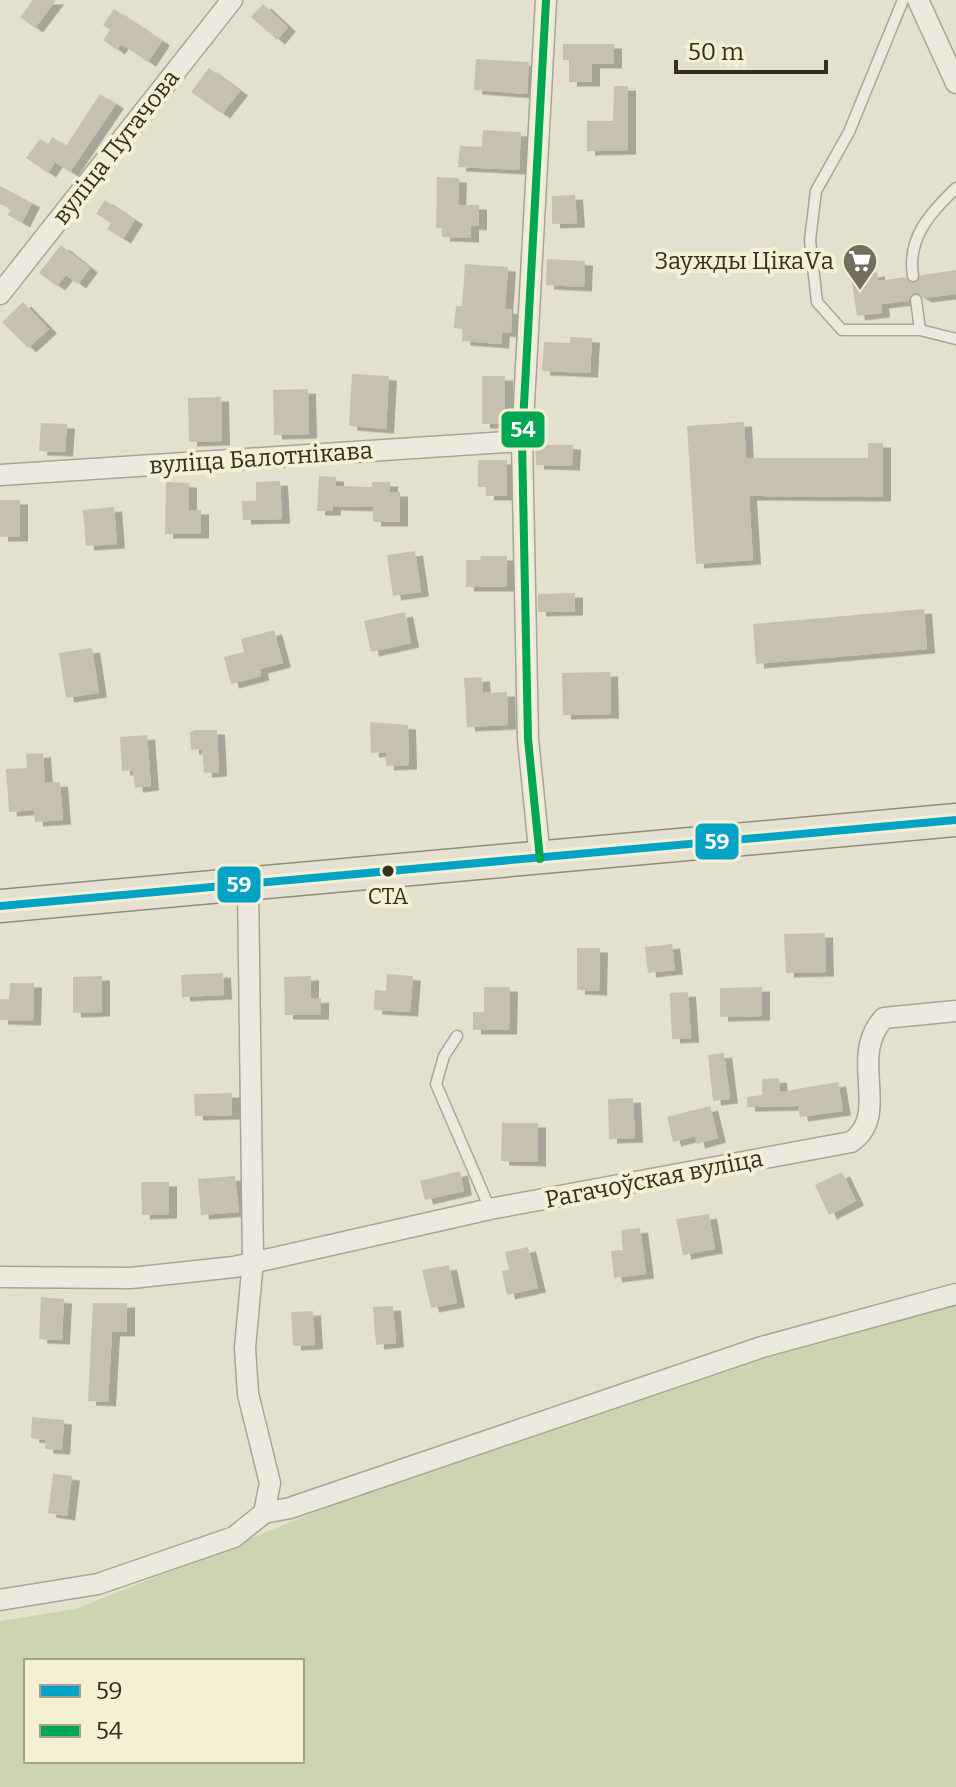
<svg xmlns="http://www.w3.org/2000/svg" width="956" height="1787" viewBox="0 0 956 1787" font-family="Bitter,serif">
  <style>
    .green { fill: #cdd4b1; fill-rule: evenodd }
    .building { fill: #c7c0af; filter: url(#shadow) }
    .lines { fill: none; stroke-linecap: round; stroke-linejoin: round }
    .service-casing { stroke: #a8a597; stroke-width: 13 }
    .minor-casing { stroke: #a8a597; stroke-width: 23 }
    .primary-casing { stroke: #8e8b7e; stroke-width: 35 }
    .service { stroke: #eceadf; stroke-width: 10 }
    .minor { stroke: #eceadf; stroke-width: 20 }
    .primary { stroke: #e3e0d1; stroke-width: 32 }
    .bus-1-casing { stroke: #f3f0d4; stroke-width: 14 }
    .bus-2-casing { stroke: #f3f0d4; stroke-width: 14 }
    .bus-1 { stroke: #03a3c5; stroke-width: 8 }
    .bus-2 { stroke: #00a651; stroke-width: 8 }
    .bus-dot { fill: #362e1f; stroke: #f3f0d4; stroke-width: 3 }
    .labels { text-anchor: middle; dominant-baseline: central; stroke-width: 8; stroke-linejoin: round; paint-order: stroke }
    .bus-label { font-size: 22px; fill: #362e1f; stroke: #f3f0d4 }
    .street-label { font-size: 24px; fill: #362e1f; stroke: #f3f0d4 }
    .poi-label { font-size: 24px; fill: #362e1f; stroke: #f3f0d4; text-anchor: end }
    .line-badge { stroke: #f3f0d4; stroke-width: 3 }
    .badge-label { font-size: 22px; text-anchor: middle; font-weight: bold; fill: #fff }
  </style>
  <defs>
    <filter id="shadow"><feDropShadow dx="8" dy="4.5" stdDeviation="0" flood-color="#0004"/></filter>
  </defs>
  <rect width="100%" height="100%" fill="#e3e1ce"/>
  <path class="green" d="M956,1301V1787H0V1621L76,1609L407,1475L766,1351ZM26,1661H302V1761H26Z"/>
  <path class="building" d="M33,0H56L35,28L20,17Z
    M263,4L288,27L277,40L251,17Z
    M114,9L162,41L148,62L121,44L117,50L103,40L110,30L103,25Z
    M563,44H614V64H592V82H569V60H563Z
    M476,59L529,62L527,94L474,90Z
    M209,68L240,91L222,114L191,92Z
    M614,86H628V150L587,151V121H613Z
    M100,94L116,104L70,172L55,162L48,173L26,158L40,139L48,144L52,137L66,146Z
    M483,130L521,132L519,170L458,167L460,146L482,147Z
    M437,177L459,178L458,205H479V226L471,225V238L442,237V228H436Z
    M0,186L32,203L22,223L8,215L11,209L0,204Z
    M575,195L577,223L552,224V196Z
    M105,200L135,220L123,239L107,229L111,223L96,214Z
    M61,245L90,268L78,284L66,275L57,286L39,273Z
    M547,259L585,261L584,287L546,285Z
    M465,264L508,267L505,309L512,310L511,333L502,332L501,344L462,341L463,329L454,328L456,306H462Z
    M956,270V294L924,298L914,292L908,301L881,304L882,313L857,316L851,276L877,272L878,281L905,277L913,284L921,275Z
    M23,302L49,329L28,348L2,322Z
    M570,337L592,338L590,373L542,371L544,342L570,343Z
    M352,374L389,376L386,429L349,426Z
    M482,376H505V424H482Z
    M308,389L309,434L274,435L273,390Z
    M221,397L222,441L189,442L188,398Z
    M744,422L746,458H868V443H883V497L749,496L753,560L696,564L687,426Z
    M41,423L67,424L65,452L39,451Z
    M535,445H573L572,466L536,465Z
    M478,460H507V496H486V487H478Z
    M319,476L336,477V486L372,487V482H390V492H400V522H373V507L333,506V511H317Z
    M280,481L282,519L243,520L242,501H256V482Z
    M166,482L189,483V510H201V534H165Z
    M0,500H20V537H0Z
    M114,507L117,544L86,546L83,510Z
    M415,551L421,592L393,596L387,555Z
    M481,556H507V587H466V560H480Z
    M575,593V611L538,612V594Z
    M924,609L927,649L756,664L753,624Z
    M405,612L411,643L371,652L364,621Z
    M274,630L283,663L260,669L261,676L231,684L224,657L244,652L241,639Z
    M92,648L99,693L66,698L59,653Z
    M610,672L611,714L563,715L562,673Z
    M482,677L483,693L507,692L508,725L467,727L464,678Z
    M370,722L408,725L409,765L386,766V752L371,753Z
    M195,730H217L219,772L204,773L202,749L191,750L190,732Z
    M147,735L151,786L135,788L133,770L122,771L120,737Z
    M43,753L45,783L60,782L63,820L35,822L34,810L9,812L6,769L27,768L26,754Z
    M825,933L826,972L786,973L784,934Z
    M672,944L675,970L648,973L645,947Z
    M577,948H600L599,991L577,990Z
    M223,973L224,995L182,997L181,975Z
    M387,974L413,976L410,1012L374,1010L375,990L386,991Z
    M102,976V1012L73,1013V977Z
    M311,976V999L321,998V1015H285L284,977Z
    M10,983H34L33,1021L0,1020V999H9Z
    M484,987H510L509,1030H473V1012H484Z
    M762,987V1016L720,1017V988Z
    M688,992L691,1038L672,1039L670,993Z
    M724,1053L730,1099L713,1101L708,1055Z
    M779,1078L780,1092L838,1082L843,1111L800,1117L798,1106L747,1107V1097L762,1095V1079Z
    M232,1093V1115L195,1116L194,1094Z
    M633,1098L635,1138L609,1139L608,1099Z
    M710,1106L718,1138L697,1144L695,1136L673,1142L667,1117Z
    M502,1123H538V1162L501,1161Z
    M460,1171L464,1191L425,1200L420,1181Z
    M842,1172L856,1201L829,1215L815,1185Z
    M235,1176L239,1212L201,1215L198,1179Z
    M141,1182H169V1214L142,1215Z
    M709,1214L715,1249L683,1255L676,1219Z
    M640,1228L646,1274L614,1278L611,1251L623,1250L621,1230Z
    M528,1247L538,1288L507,1295L502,1271L509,1269L505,1252Z
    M449,1265L457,1303L431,1308L422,1270Z
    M41,1297L64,1299L62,1340L39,1339Z
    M93,1303H127V1332H112L108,1402L88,1401Z
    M393,1306L396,1343L376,1345L373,1307Z
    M313,1311L315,1345L293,1346L291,1312Z
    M32,1417L64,1420L62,1450L45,1449L46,1440L31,1438Z
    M53,1474L72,1476L67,1516L48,1513Z"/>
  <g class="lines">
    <g class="service-casing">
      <path id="service" d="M903,0L849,132L816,191L810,240L817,302L842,330H920
        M913,276C907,238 930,213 956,188
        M916,300L920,330L956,339
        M457,1036L444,1056L436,1084L490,1209"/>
    </g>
    <g class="minor-casing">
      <path id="minor" d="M918,0L956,83
        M0,294L232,0
        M0,475L522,441
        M540,859L528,739L522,441L546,0
        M248,884L253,1260L245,1348L248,1394L270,1483L264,1513
        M0,1277L131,1278L234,1267L490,1209L851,1142C892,1114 847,1057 884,1018L956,1011
        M0,1600L98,1584L234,1537L264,1513L290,1508L762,1347L956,1294"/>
    </g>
    <g class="primary-casing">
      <path id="primary" d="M0,906L956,820"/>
    </g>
    <use href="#service" class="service"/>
    <use href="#minor" class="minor"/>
    <use href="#primary" class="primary"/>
    <g class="bus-1-casing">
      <path id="bus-1" d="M0,906L956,820"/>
    </g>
    <g class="bus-2-casing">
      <path id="bus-2" d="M540,859L528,739L522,441L546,0"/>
    </g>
    <use href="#bus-1" class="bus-1"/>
    <use href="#bus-2" class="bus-2"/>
  </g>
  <defs>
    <g id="supermarket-pin" transform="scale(1.8)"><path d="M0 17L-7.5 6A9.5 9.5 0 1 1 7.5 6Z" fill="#736d5c" stroke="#f3f0d4"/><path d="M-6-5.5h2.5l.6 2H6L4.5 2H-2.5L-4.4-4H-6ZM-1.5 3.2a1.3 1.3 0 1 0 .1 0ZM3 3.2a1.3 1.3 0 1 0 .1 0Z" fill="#fff"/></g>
  </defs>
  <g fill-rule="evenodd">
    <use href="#supermarket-pin" x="860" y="261"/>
  </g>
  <circle class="bus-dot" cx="388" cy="871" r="7"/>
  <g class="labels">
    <g class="bus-label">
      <text x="388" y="896">СТА</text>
    </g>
    <g class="street-label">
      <text transform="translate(116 147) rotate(-52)">вуліца Пугачова</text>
      <text transform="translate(261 458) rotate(-4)">вуліца Балотнікава</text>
      <text transform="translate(654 1179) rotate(-11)">Рагачоўская вуліца</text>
    </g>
    <g class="poi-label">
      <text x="834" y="261">Заужды ЦікаVа</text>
    </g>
  </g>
  <g class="line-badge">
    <rect x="500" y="410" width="46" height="39" rx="8" fill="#00a651"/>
    <rect x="694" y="822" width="46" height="39" rx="8" fill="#03a3c5"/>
    <rect x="216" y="865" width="46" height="39" rx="8" fill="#03a3c5"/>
  </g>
  <g class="badge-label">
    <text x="523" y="437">54</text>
    <text x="717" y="849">59</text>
    <text x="239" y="892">59</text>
  </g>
  <rect x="24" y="1659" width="280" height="104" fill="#f3f0d4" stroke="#a7a28c" stroke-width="2"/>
  <rect x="40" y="1685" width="40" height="12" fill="#03a3c5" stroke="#a7a28c" stroke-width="2"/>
  <text x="96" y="1699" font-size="24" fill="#362e1f">59</text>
  <rect x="40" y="1725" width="40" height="12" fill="#00a651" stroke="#a7a28c" stroke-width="2"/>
  <text x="96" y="1739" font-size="24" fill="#362e1f">54</text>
  <path d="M676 60v12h150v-12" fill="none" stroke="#362e1f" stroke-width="4"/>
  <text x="688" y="60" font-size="24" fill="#362e1f" stroke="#f3f0d4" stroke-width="6" paint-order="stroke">50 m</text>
</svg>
